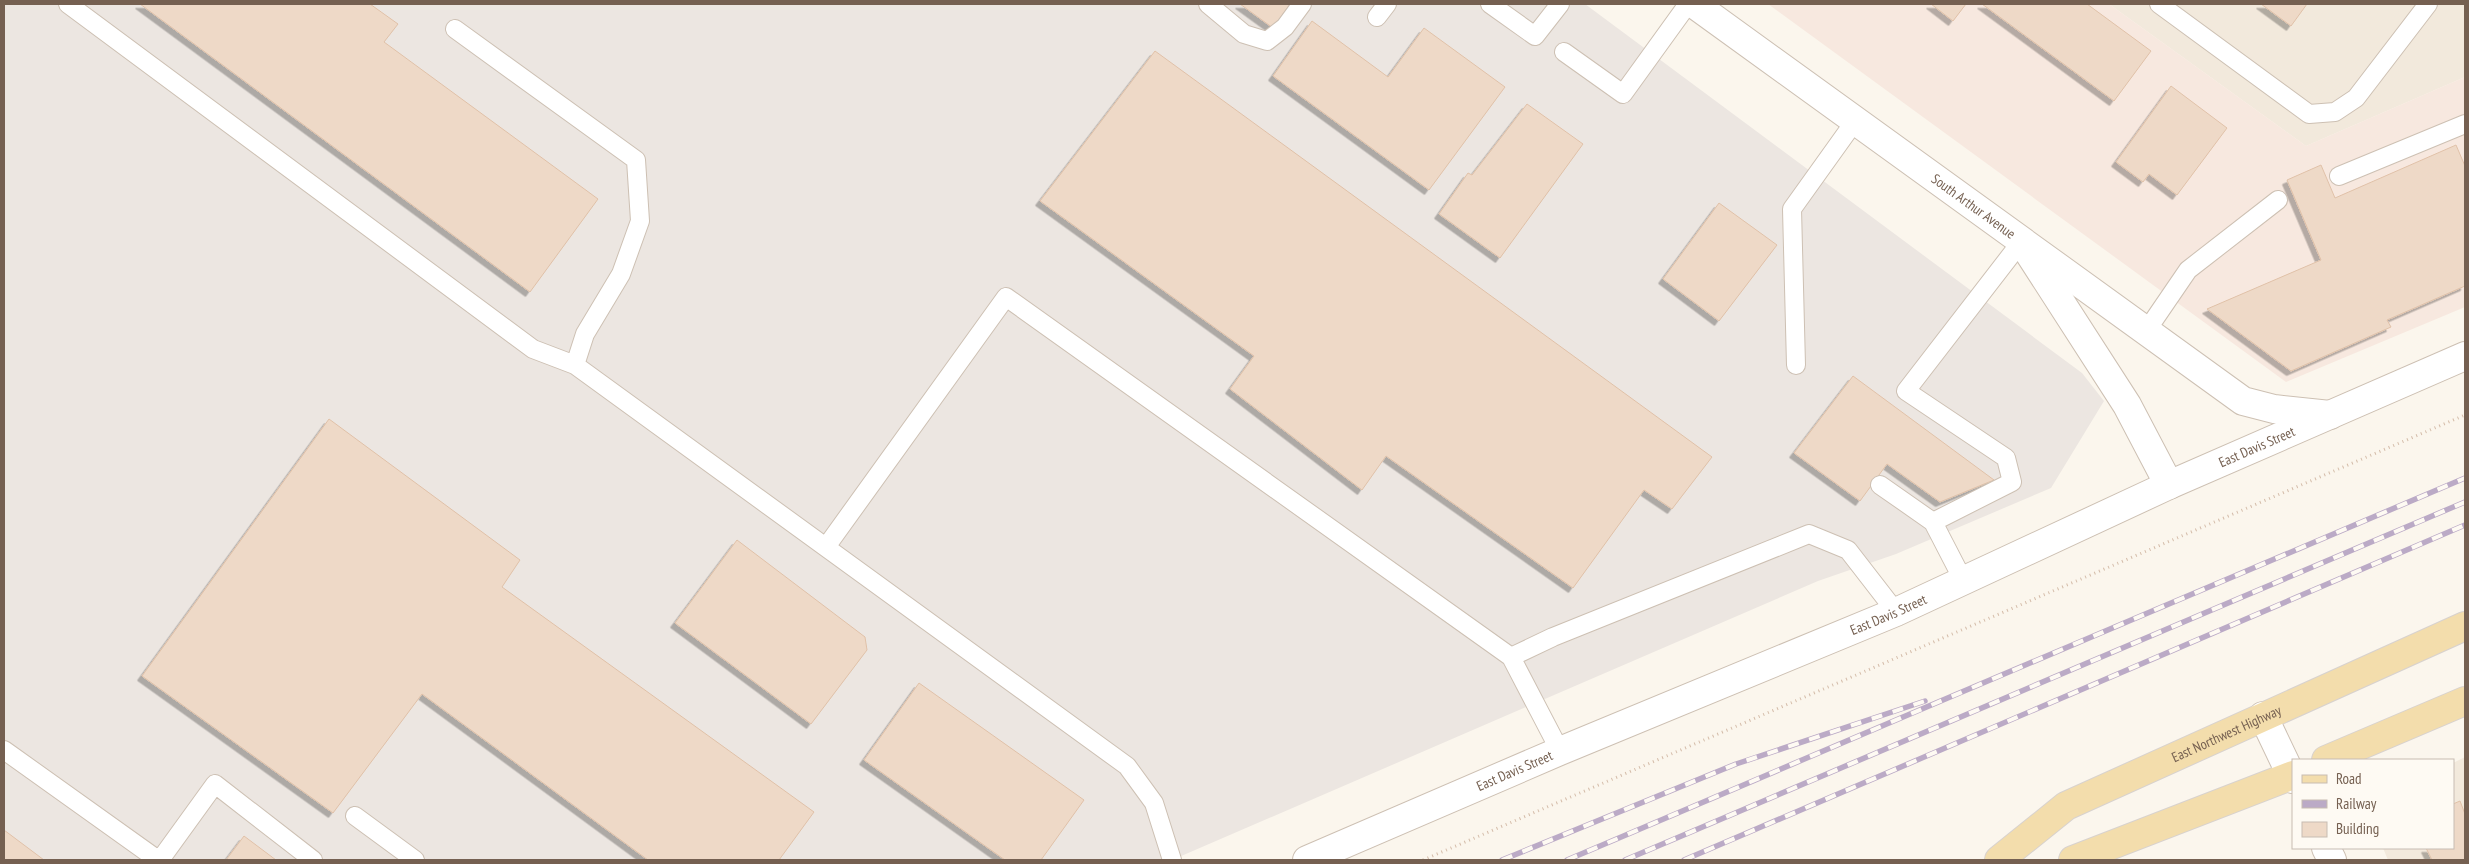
<svg xmlns="http://www.w3.org/2000/svg" width="2469" height="864" viewBox="0 0 2469 864" font-family="'PT Sans Narrow',sans-serif">
  <style>
    .residential { fill: #f2e9dc }
    .commercial { fill: #f7e8df }
    .industrial { fill: #ece6e1 }
    .building { fill: #eed9c7; stroke: #e0c1a8; filter: url(#shadow) }
    .lines { fill: none; stroke-linecap: round; stroke-linejoin: round }
    .service-casing { stroke: #cdc0b3; stroke-width: 20 }
    .minor-casing { stroke: #cdc0b3; stroke-width: 30 }
    .tertiary-casing { stroke: #cdc0b3; stroke-width: 30 }
    .primary-casing { stroke: #d8d2ce; stroke-width: 30 }
    .path { stroke: #d4bca9; stroke-width: 3; stroke-dasharray: 1 4; stroke-linecap: butt }
    .service { stroke: #fff; stroke-width: 18 }
    .minor { stroke: #fff; stroke-width: 28 }
    .tertiary { stroke: #fff; stroke-width: 28 }
    .primary { stroke: #f3ddac; stroke-width: 28 }
    .rail-casing { stroke: #bbaac6; stroke-width: 5.5 }
    .rail { stroke: #fefaf3; stroke-width: 4; stroke-dasharray: 11; stroke-linecap: butt }
    .labels { text-anchor: middle; dominant-baseline: central; stroke-width: 5; stroke-linejoin: round; paint-order: stroke }
    .street-label { font-size: 14px; fill: #756051; stroke: #fefaf3 }
  </style>
  <defs>
    <filter id="shadow"><feDropShadow dx="-4.5" dy="4.5" stdDeviation="0" flood-color="#0004"/></filter>
  </defs>
  <rect width="100%" height="100%" fill="#fbf6ed"/>
  <path class="residential" d="M2109,4H2465V77L2306,146Z
    M2465,757V860H2388L2383,848H2453V763Z"/>
  <path class="commercial" d="M1768,4H2109L2306,146L2465,77V307L2286,382Z"/>
  <path class="industrial" d="M4,4H1585L2082,373L2104,401L2051,488L1896,554L1818,581L1172,860H4Z"/>
  <path class="building" d="M140,4H370L398,24L384,42L598,199L530,292Z
    M1240,4H1290L1273,28Z
    M1931,4H1966L1953,21Z
    M1982,4H2087L2151,51L2114,101Z
    M2261,4H2307L2291,26Z
    M1312,21L1388,77L1424,28L1505,87L1429,190L1273,76Z
    M1155,51L1712,457L1672,509L1644,490L1573,588L1386,456L1362,490L1230,389L1254,356L1040,201Z
    M2171,86L2227,128L2177,195L2149,174L2143,182L2116,162Z
    M1527,104L1583,144L1500,258L1439,214L1468,173L1472,175Z
    M2456,145L2465,166V286L2387,320L2391,327L2291,371L2207,309L2321,260L2287,180L2321,165L2335,198Z
    M1719,203L1777,245L1719,321L1663,279Z
    M1853,376L1994,480L1940,502L1887,464L1860,501L1794,453Z
    M329,419L520,560L502,587L814,812L779,860H648L422,694L333,813L142,676Z
    M737,540L865,637L867,650L811,724L675,623Z
    M919,683L1084,800L1041,860H1005L864,760Z
    M2460,801L2465,814V860H2432L2426,848H2453V804Z
    M4,830L44,860H4Z
    M244,836L276,860H226Z"/>
  <g class="lines">
    <g class="service-casing">
      <path id="service" d="M68,4L533,349L575,365
        M1208,4L1244,34L1267,41L1285,27L1302,4
        M1490,4L1535,36L1560,4
        M2159,4L2309,114L2335,112L2356,98L2428,4
        M1377,17L1387,4
        M455,29L636,160L640,221L621,274L585,334L575,365L1127,766L1154,803L1172,860
        M1564,52L1623,94L1688,4
        M2339,176L2465,124
        M2147,330L2188,270L2278,200
        M1796,365L1792,209L1855,121
        M1880,485L1933,522L2012,482L2006,458L1906,391L2021,242
        M1933,522L1963,580
        M826,547L1006,297L1511,657L1560,751
        M1511,657L1553,637L1809,534L1848,550L1896,612
        M4,750L158,860
        M355,816L415,860
        M160,860L215,784L313,860"/>
    </g>
    <g class="minor-casing">
      <path id="minor" d="M2263,716L2293,779
        M2326,848L2332,860"/>
    </g>
    <g class="tertiary-casing">
      <g id="tertiary">
        <path id="s1" d="M1694,4L2243,401L2274,409L2330,415"/>
        <path d="M2029,253L2127,405L2169,485"/>
        <path id="s2" d="M1307,860L1560,751L1896,612L2169,485L2465,356"/>
      </g>
    </g>
    <g class="primary-casing">
      <g id="primary">
        <path d="M2326,760L2465,701"/>
        <path id="s3" d="M1999,860L2066,806L2465,626"/>
        <path d="M2073,860L2293,775"/>
      </g>
    </g>
    <path class="path" d="M1423,860L2465,415"/>
    <use href="#service" class="service"/>
    <use href="#minor" class="minor"/>
    <use href="#tertiary" class="tertiary"/>
    <use href="#primary" class="primary"/>
    <g class="rail-casing">
      <path id="rail" d="M1502,860L1736,764L1925,701
        M1567,860L2465,478
        M1625,860L2465,502
        M1684,860L2465,525"/>
    </g>
    <use href="#rail" class="rail"/>
  </g>
  <g class="labels">
    <g class="street-label">
      <text stroke="none"><textPath href="#s1" startOffset="345">South Arthur Avenue</textPath></text>
      <text stroke="none"><textPath href="#s2" startOffset="1036">East Davis Street</textPath></text>
      <text stroke="none"><textPath href="#s2" startOffset="631">East Davis Street</textPath></text>
      <text stroke="none"><textPath href="#s3" startOffset="262">East Northwest Highway</textPath></text>
      <text stroke="none"><textPath href="#s2" startOffset="226">East Davis Street</textPath></text>
    </g>
  </g>
  <rect width="2469" height="864" fill="none" stroke="#756051" stroke-width="10"/>
  <rect x="2292" y="759" width="162" height="90" fill="#fefaf3" stroke="#c7bcb2"/>
  <rect x="2302" y="775" width="25" height="8" fill="#f3ddac" stroke="#c7bcb2"/>
  <text x="2336" y="784" font-size="15" fill="#756051">Road</text>
  <rect x="2302" y="800" width="25" height="8" fill="#bbaac6" stroke="#c7bcb2"/>
  <text x="2336" y="809" font-size="15" fill="#756051">Railway</text>
  <rect x="2302" y="822" width="25" height="15" fill="#eed9c7" stroke="#c7bcb2"/>
  <text x="2336" y="834" font-size="15" fill="#756051">Building</text>
</svg>
